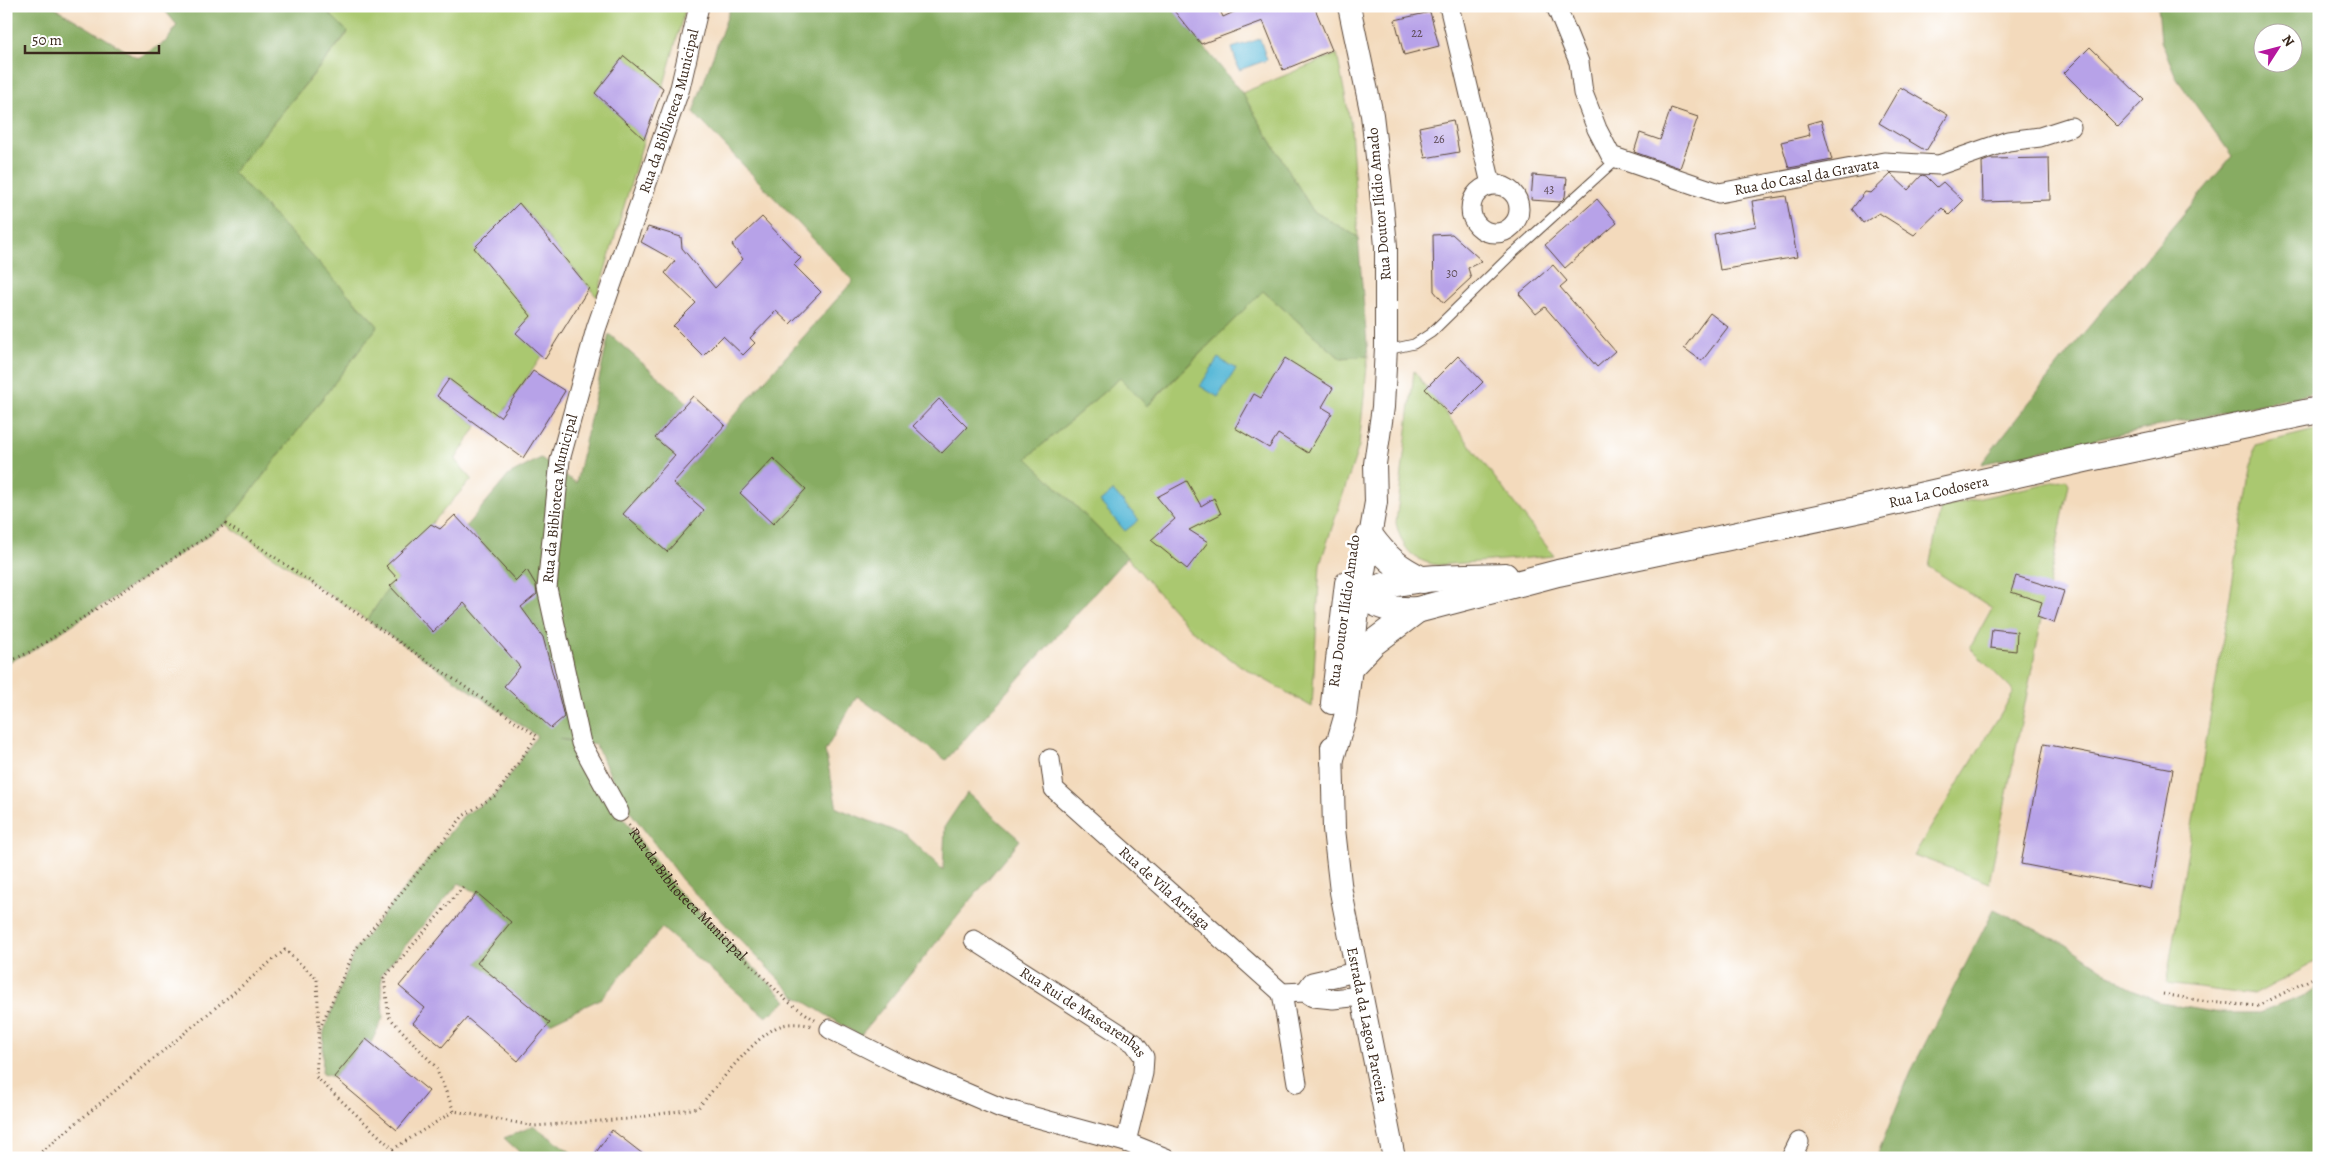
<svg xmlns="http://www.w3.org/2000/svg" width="2325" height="1164" viewBox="0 0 2325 1164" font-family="Alegreya,serif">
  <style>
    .green { fill: #aac86f; stroke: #727946 }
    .forest { fill: #87ac62; stroke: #616b40; fill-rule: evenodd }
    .water { fill: #5ab9d8; stroke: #4a727b }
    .building { fill: #b7a2e8 }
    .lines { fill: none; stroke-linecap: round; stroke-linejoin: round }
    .service-casing { stroke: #574436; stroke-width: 11 }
    .minor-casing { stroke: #574436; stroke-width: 21 }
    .tertiary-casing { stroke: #574436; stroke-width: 24 }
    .secondary-casing { stroke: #574436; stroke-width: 28 }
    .path { stroke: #574436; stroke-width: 3; stroke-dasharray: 1 4; stroke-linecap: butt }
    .service { stroke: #fff; stroke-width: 9 }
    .minor { stroke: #fff; stroke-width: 19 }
    .tertiary { stroke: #fff; stroke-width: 22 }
    .secondary { stroke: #fff; stroke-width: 26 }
    .labels { text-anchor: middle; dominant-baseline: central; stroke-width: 5; stroke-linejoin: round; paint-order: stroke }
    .number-label { font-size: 12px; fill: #5a4850 }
    .street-label { font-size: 15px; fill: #3b2a1e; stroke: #fff }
  </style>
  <rect width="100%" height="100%" fill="#fff"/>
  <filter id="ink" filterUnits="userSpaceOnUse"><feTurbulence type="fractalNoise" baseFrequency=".02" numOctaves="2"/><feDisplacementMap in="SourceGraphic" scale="10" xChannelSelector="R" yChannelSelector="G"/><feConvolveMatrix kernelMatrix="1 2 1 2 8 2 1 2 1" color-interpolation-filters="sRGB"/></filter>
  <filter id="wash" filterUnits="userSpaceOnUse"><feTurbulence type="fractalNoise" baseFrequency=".0096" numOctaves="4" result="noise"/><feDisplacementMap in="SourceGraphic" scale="20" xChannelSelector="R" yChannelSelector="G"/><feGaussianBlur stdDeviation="1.12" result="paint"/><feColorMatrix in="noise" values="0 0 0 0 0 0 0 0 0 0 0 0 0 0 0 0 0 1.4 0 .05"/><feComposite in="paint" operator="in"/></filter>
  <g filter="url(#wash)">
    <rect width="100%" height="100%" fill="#f3dabc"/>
    <path class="green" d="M322,6H684L685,9L663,88L624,56L595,93L644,139L597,297L522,206L475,248L531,316L517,333L542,356L500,417L449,379L437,396L477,425L455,460L472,479L424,532L386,566L398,579L390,586L367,620L226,524L378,326L233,172L348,33Z
      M1337,54L1351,126L1358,237L1313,211L1242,93Z
      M1263,291L1340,358L1368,356L1359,446L1320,564L1312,707L1236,663L1190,629L1127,557L1027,458L1120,378L1148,406Z
      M1414,371L1554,556L1438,565C1412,561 1402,548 1396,523Z
      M2319,429V960L2254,995L2166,984L2255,445Z
      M2066,479L2069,484L1989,883L1914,855L2014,692L1970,648L1992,608L1929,567L1941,507Z"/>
    <path class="forest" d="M6,6H52L138,58L167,41L177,25L161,6H322L348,32L233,172L378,326L226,524L32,651L6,663Z
      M731,6H1170L1242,93L1313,211L1358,237L1368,356L1340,358L1263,291L1147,406L1120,378L1027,458L1127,557L946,760L857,696L825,751L837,808L907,836L943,870L945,826L967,793L1020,840L860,1036L794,995L682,880L626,806L595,744L559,739L581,743L619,812L674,887L787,1001L766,1017L662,928L602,998L550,1023L477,963L511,922L477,893L459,883L381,974L383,1018L371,1043L366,1039L334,1077L322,1074L324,1031L355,950L463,816L496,795L537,736L367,620L390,586L433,632L503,567L466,526L509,475L541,458L576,483L609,334L687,402L655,438L688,467L853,281L693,112ZM806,489L773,524L741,493Z
      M2158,6H2319V392L1981,464L2077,341L2232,156L2177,79L2161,41ZM2292,32V62H2262V32Z
      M1994,909L2067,945L2125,985L2161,1003L2219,1013H2260L2306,995L2319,985V1158H1876L1911,1071Z
      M534,1126L579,1158H526L504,1138Z"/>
    <path class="water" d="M1260,39L1267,60L1239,70L1232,48Z
      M1218,358L1236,369L1218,397L1200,386Z
      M1113,491L1139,520L1125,531L1100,502Z"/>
    <g id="blocks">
      <path class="building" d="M1170,6H1218L1223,17L1247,6H1314L1332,50L1283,70L1263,21L1201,44Z
        M1430,12L1439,46L1404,55L1395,20Z
        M2090,47L2144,100L2118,127L2064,73Z
        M624,56L663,88L644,139L595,93Z
        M1900,87L1948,115L1926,151L1879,123Z
        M1671,108L1698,117L1680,168L1634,152L1640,133L1660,140Z
        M1453,120L1459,152L1425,158L1419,127Z
        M1821,120L1832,160L1789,168L1781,142L1810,135L1807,124Z
        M2049,158L2050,200L1983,202L1982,162L1990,159Z
        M1891,174L1908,190L1922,175L1926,176L1937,187L1943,182L1963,201L1949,215L1942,208L1914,235L1879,213L1863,223L1852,209L1865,192L1871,193Z
        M1533,175L1567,178L1565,197L1560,202L1531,200Z
        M1786,196L1797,257L1720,270L1714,234L1756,226L1752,201Z
        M1597,199L1617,223L1565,268L1545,245Z
        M519,203L589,288L545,359L516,333L531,316L474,248Z
        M762,217L801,258L794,265L821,292L790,324L776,311L750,338L755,343L743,355L723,336L703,356L673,326L696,303L665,273L675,261L641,242L648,227L681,237L682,248L715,288L743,259L732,245Z
        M1452,234L1482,261L1468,268L1471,278L1444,303L1434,291L1433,235Z
        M1553,265L1567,281L1560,287L1615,351L1597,367L1545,307L1536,314L1519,294Z
        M1710,313L1728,327L1702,361L1684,348Z
        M1458,356L1483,382L1450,415L1425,389Z
        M1285,358L1333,388L1322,407L1332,413L1308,453L1278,434L1269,448L1235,428L1254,394L1261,398Z
        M533,371L565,391L523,458L437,396L449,379L500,417Z
        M693,396L725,425L673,483L704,510L667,552L623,514L675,455L655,438Z
        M939,399L967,427L942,453L913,426Z
        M773,458L806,489L773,524L740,493Z
        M1187,481L1201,506L1214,498L1221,514L1189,530L1208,542L1187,569L1151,540L1175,519L1157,497Z
        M455,515L516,581L527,570L536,585L537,594L521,607L543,637L560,701L564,717L551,728L504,686L520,667L464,603L433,632L390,586L398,579L386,566L431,524L440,529Z
        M2016,576L2064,591L2054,623L2037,617L2042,602L2011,592Z
        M1992,629L2017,632L2016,651L1990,648Z
        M2044,744L2173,769L2151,889L2021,864Z
        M477,893L511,922L477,963L550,1023L518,1061L467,1018L442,1047L413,1023L425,1008L399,986Z
        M366,1039L429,1091L397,1130L334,1077Z
        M612,1130L648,1158H592Z"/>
    </g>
  </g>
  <g filter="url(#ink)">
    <use href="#blocks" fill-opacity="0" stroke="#574436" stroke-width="1"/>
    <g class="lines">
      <g class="service-casing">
        <path id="service" d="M1387,347L1396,348L1414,344L1431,333L1513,253L1618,158"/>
      </g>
      <g class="minor-casing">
        <g id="minor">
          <path d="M1449,6L1491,184"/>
          <path id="s2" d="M1556,6L1579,62L1583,93L1597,129L1611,156L1719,193L1884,162L1939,165L2008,141L2040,137L2071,127"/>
          <circle cx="1495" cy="209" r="24"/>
          <path id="s3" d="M1050,759L1054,789L1282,993L1305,992L1313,997L1333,999L1361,996"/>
          <path id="s4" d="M619,812L581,743L547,588L560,460L596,329L680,88L699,6"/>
          <path id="s5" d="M974,940L1134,1043L1144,1057L1143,1073L1126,1142"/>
          <path d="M1305,992L1312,982L1356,972"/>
          <path d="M1282,993L1297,1083"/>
          <path d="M830,1029L901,1065L1001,1108L1126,1142L1166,1158"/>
          <path d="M1791,1158L1799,1142"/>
        </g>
      </g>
      <g class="tertiary-casing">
        <g id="tertiary">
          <path d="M1332,703L1346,583"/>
          <path id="s6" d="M1332,747L1334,829L1341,892L1394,1158"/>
          <path d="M1332,762L1345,717L1360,595L1376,502L1375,464L1383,407L1386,347V246L1380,182L1372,115L1349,6"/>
        </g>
      </g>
      <g class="secondary-casing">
        <g id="secondary">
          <path d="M1370,536C1386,558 1398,568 1423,580"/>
          <path id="s7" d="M1360,595C1382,608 1392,611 1417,610L1558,573L1866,508L2089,458L2319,410"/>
          <path d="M1360,595C1404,574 1457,578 1505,576"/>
          <path d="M1352,665L1373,643L1417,610"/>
        </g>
      </g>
      <g class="path">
        <path d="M6,663L32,651L226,524L537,736L496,795L463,816L355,950L319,1030L316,1077L393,1149L454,1111L534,1126L628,1119L698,1108C716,1087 755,1035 780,1026C791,1022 803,1024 814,1026"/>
        <path id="s1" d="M629,825L674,887L787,1001L815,1020"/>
        <path d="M2163,994L2208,1002L2258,1006L2319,975"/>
        <path d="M454,1111L435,1066L389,1017L384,978L464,886"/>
        <path d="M34,1158L285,950L317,979L319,1030"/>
      </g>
      <use href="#service" class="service"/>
      <use href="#minor" class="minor"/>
      <use href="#tertiary" class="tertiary"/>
      <use href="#secondary" class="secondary"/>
    </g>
  </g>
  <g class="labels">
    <g class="number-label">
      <text x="1417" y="33">22</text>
      <text x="1439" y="139">26</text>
      <text x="1549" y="189">43</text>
      <text x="1452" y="273">30</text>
    </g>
    <g class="street-label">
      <text stroke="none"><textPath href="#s4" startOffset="732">Rua da Biblioteca Municipal</textPath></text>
      <text stroke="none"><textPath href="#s2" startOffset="364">Rua do Casal da Gravata</textPath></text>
      <text transform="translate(1379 204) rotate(-95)">Rua Doutor Ilídio Amado</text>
      <text stroke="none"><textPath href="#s7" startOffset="595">Rua La Codosera</textPath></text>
      <text stroke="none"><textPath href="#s4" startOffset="328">Rua da Biblioteca Municipal</textPath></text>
      <text transform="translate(1344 611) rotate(-82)">Rua Doutor Ilídio Amado</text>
      <text stroke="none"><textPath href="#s3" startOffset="179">Rua de Vila Arriaga</textPath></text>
      <text stroke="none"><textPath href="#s1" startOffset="91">Rua da Biblioteca Municipal</textPath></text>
      <text stroke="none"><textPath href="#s5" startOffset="131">Rua Rui de Mascarenhas</textPath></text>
      <text stroke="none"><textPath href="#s6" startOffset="281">Estrada da Lagoa Parceira</textPath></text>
    </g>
  </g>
  <rect width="2325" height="1164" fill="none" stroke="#fff" stroke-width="25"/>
  <g transform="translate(2278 48) rotate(54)"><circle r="24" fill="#ffffff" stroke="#b1aaa5"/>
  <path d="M0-4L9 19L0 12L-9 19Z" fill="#b5179e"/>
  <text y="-8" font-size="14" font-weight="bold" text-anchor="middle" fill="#3b2a1e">N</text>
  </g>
  <path d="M25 45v8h134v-8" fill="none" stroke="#3b2a1e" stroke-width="2.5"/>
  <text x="32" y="45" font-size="15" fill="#3b2a1e" stroke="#ffffff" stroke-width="4" paint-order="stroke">50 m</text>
</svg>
